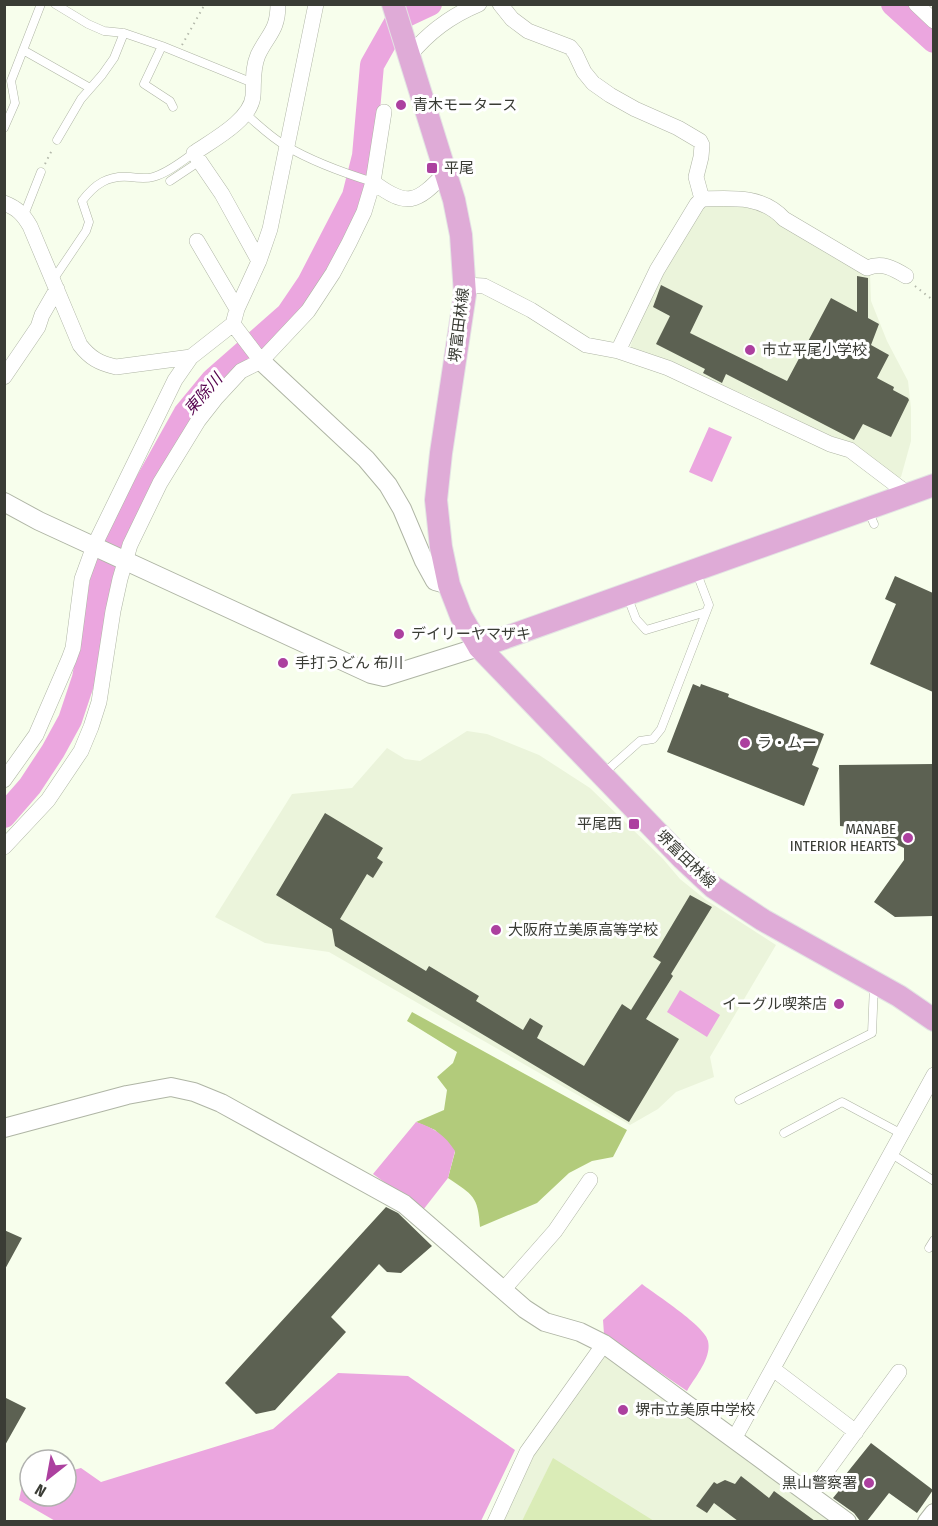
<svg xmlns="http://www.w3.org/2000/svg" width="938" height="1526" viewBox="0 0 938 1526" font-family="'Fira Sans Condensed','Noto Sans JP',sans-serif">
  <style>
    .built { fill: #ebf4db }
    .green { fill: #daecb7 }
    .forest { fill: #b2cb7b }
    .water { fill: #eba6df }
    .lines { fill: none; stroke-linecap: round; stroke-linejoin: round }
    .river { stroke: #eba6df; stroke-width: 24 }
    .building { fill: #5c6152 }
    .service-casing { stroke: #afb5a5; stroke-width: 9 }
    .minor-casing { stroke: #afb5a5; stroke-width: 16 }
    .tertiary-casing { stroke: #afb5a5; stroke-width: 20 }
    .primary-casing { stroke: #e3e4e3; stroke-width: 24 }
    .path { stroke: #b3b8aa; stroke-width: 2; stroke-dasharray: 1.5 4.5; stroke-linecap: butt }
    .service { stroke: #fff; stroke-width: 8 }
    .minor { stroke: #fff; stroke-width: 15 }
    .tertiary { stroke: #fff; stroke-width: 18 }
    .primary { stroke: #dfabd7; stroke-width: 22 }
    .poi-dot { fill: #ac409f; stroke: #fff; stroke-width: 2 }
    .labels { text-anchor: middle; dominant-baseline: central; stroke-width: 6; stroke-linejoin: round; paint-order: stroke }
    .poi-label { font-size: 15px; fill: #3a3c35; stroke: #fff; text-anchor: start }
    .street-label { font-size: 15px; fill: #3a3c35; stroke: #fff }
    .water-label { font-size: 16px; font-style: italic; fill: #54004c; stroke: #fff }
  </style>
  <rect width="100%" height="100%" fill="#f7feec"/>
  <path class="built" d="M707,205H748L772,215L870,274L871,301L887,341L908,381L911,408V441L901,477L896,479L753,398L630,348L643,309L696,216Z
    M467,731L487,734L539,755L590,788L663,859L680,879L706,900L776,945L710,1057L714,1077L676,1092L658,1109L630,1125L329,952L265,943L215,917L292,794L352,788L387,748L405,759L420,761Z
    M605,1356L834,1521L502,1522L533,1457L597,1364Z"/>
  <path class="green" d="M553,1458L654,1521H522Z"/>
  <path class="forest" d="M412,1012L627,1130L613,1157L592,1161L569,1173L537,1203L480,1227C478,1196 473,1195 448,1178L455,1152L435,1130L416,1122L444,1110L447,1090L437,1077L453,1063L457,1052L407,1021Z"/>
  <path class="water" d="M709,427L732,437L712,482L689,472Z
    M680,990L720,1015L707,1037L667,1012Z
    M416,1122C434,1128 445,1135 455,1151L448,1178L423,1210L373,1174Z
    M642,1284C655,1294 706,1327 708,1341C712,1358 695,1377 687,1391L604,1334L603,1320Z
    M338,1373L408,1376L515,1450L481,1521L57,1522L19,1500L23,1482L30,1480V1496H66V1472L81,1468L101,1482L273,1429Z"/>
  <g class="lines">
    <path class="river" d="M893,4L934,41
      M4,816L30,786L53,751L70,720L84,678L104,570L116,538L185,414L213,380L288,314L309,283L354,196L364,156L372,65L398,19L430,4"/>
  </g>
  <path class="building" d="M857,276L868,278V318L879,324L871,345L889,355L877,378L894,387L893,390L908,398L909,400L891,437L863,424L854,440L726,374L722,383L703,373L705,369L656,344L670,316L653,307L661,285L703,306L690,333L787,381L831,298L857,312Z
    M895,576L933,593V692L870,664L896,604L885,599Z
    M693,684L700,687L701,684L729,694L728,697L824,734L812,765L819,768L804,806L667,752Z
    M933,764V916L895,917L874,902L904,860V848L861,828L840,826L839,765Z
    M325,813L383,848L377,858L383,862L373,878L367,874L340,919L426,971L429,966L479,996L476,1001L523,1030L530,1018L543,1026L537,1038L584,1066L622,1004L631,1010L661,962L653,957L690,895L712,907L671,974L673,976L646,1019L679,1039L629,1122L335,946L332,929L276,895Z
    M386,1207L398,1213L432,1246L401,1273L387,1272L379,1264L331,1317L346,1332L275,1410L256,1414L225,1383Z
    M4,1230L22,1238L4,1271Z
    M4,1397L26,1408L4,1447Z
    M871,1443L933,1490L917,1513L889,1493L867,1521H860L854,1513L833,1498L842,1487L838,1484Z
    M741,1476L769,1498L774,1491L815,1521H738L714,1503L707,1513L696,1506L714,1482L717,1484L725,1480L735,1484Z"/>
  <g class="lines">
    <g class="service-casing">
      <path id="service" d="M55,4L88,24L104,31L124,33L162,46L253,83
        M162,46L144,84L170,101L173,107
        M23,50L90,88
        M246,114C259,126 272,138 286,146C313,162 344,173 373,182
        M4,128L15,103L11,81L41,4
        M57,140L81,99L102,75L114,58L124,33
        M170,181L200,161
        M24,215L41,172
        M53,280L86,231L89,222L82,201C95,184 108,175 130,177C137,178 146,179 153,177C168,173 182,161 194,153
        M868,510L874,524
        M628,598L636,619L646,630L706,612
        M604,773L640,741L653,739L661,729L709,605L696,571
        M739,1100L872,1033L874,985
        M784,1133L842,1102L900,1133
        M890,1153L934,1181
        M929,1248L934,1240"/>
    </g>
    <g class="minor-casing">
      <path id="minor" d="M500,4L512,19L528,31L570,47L575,53L584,72L593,83L610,95L635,109L678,128L700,141L702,145L701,157L696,177L702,199
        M916,4L934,21
        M409,56C429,32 450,16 479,4
        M373,182L384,112
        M4,203C17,208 23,214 30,226L80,345C90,358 99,363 116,367L191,357
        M197,241L237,309
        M259,261L222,194L194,153C213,140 251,120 253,96C254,82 252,69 258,55C268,34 278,31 278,4
        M465,285L484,286L531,310L586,345L618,351L668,368L830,444L850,450L908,494
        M233,324L261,361
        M618,351L657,270L697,204L702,199C732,198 762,195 784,219L867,268C882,262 893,268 906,276
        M4,377L38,327L42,315L57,289
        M4,780L36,735L69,659L73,648L82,579L94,546L175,380L191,357L233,324L237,309L259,261L270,229L316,4
        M4,847L48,800L81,751L91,727L99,702L113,611L120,579L130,545L160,483L198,421L216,398L241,371L261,361L308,311L333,273L349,243L364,212L373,182C407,208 417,203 445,173
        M503,1290L555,1231L590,1180
        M773,1369L856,1432
        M734,1439L934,1075
        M810,1494L899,1372
        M495,1522L527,1452L604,1344"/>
    </g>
    <g class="tertiary-casing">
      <path id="tertiary" d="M261,361L366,459L388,485L402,509L424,561L435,581L449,585
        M4,502L39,521L371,674L384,677L479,647
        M4,1128L127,1095L171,1087L194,1092L221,1103L404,1204L525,1309L545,1322L580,1332L604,1344L847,1522
        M927,1522L934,1513"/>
    </g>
    <g class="primary-casing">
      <path id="primary" d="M393,4L454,200L461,235L465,294L441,453L436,500L441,547L449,585L461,616L479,647L683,859L713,887L763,920L899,996L934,1020
        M479,647L934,485"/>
    </g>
    <path class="path" d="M182,45L205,4
      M45,164L53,148
      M915,286L934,301"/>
    <use href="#service" class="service"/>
    <use href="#minor" class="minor"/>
    <use href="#tertiary" class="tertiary"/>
    <use href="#primary" class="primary"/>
  </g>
  <g class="poi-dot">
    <circle cx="401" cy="105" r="6"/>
    <rect x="426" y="162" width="12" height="12" rx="3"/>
    <circle cx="750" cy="350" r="6"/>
    <circle cx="399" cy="634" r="6"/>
    <circle cx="283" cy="663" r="6"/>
    <circle cx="745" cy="743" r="6"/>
    <rect x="628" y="818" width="12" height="12" rx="3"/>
    <circle cx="908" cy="838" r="6"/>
    <circle cx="496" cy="930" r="6"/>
    <circle cx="839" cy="1004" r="6"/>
    <circle cx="623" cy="1410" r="6"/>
    <circle cx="869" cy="1483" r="6"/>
  </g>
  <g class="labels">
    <g class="poi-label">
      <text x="413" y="105">青木モータース</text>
      <text x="444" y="168">平尾</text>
      <text x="762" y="350">市立平尾小学校</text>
      <text x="411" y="634">デイリーヤマザキ</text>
      <text x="295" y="663">手打うどん 布川</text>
      <text x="757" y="743">ラ・ムー</text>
      <text x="622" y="824" text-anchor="end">平尾西</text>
      <text x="896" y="829" text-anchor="end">MANABE<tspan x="896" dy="17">INTERIOR HEARTS</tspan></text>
      <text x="508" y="930">大阪府立美原高等学校</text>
      <text x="827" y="1004" text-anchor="end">イーグル喫茶店</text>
      <text x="635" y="1410">堺市立美原中学校</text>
      <text x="857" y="1483" text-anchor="end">黒山警察署</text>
    </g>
    <g class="street-label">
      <text transform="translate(459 325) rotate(-83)">堺富田林線</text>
      <text transform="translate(686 859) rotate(44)">堺富田林線</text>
    </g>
    <g class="water-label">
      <text transform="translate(203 394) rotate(-49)">東除川</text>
    </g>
  </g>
  <rect width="938" height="1526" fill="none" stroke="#3a3c35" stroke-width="12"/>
  <g transform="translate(48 1478) rotate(211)"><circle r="28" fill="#ffffff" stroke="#b0b1ae" stroke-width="1.5"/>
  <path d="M0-4.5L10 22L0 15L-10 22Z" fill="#ac409f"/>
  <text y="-9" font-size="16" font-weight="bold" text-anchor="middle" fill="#3a3c35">N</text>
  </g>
</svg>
